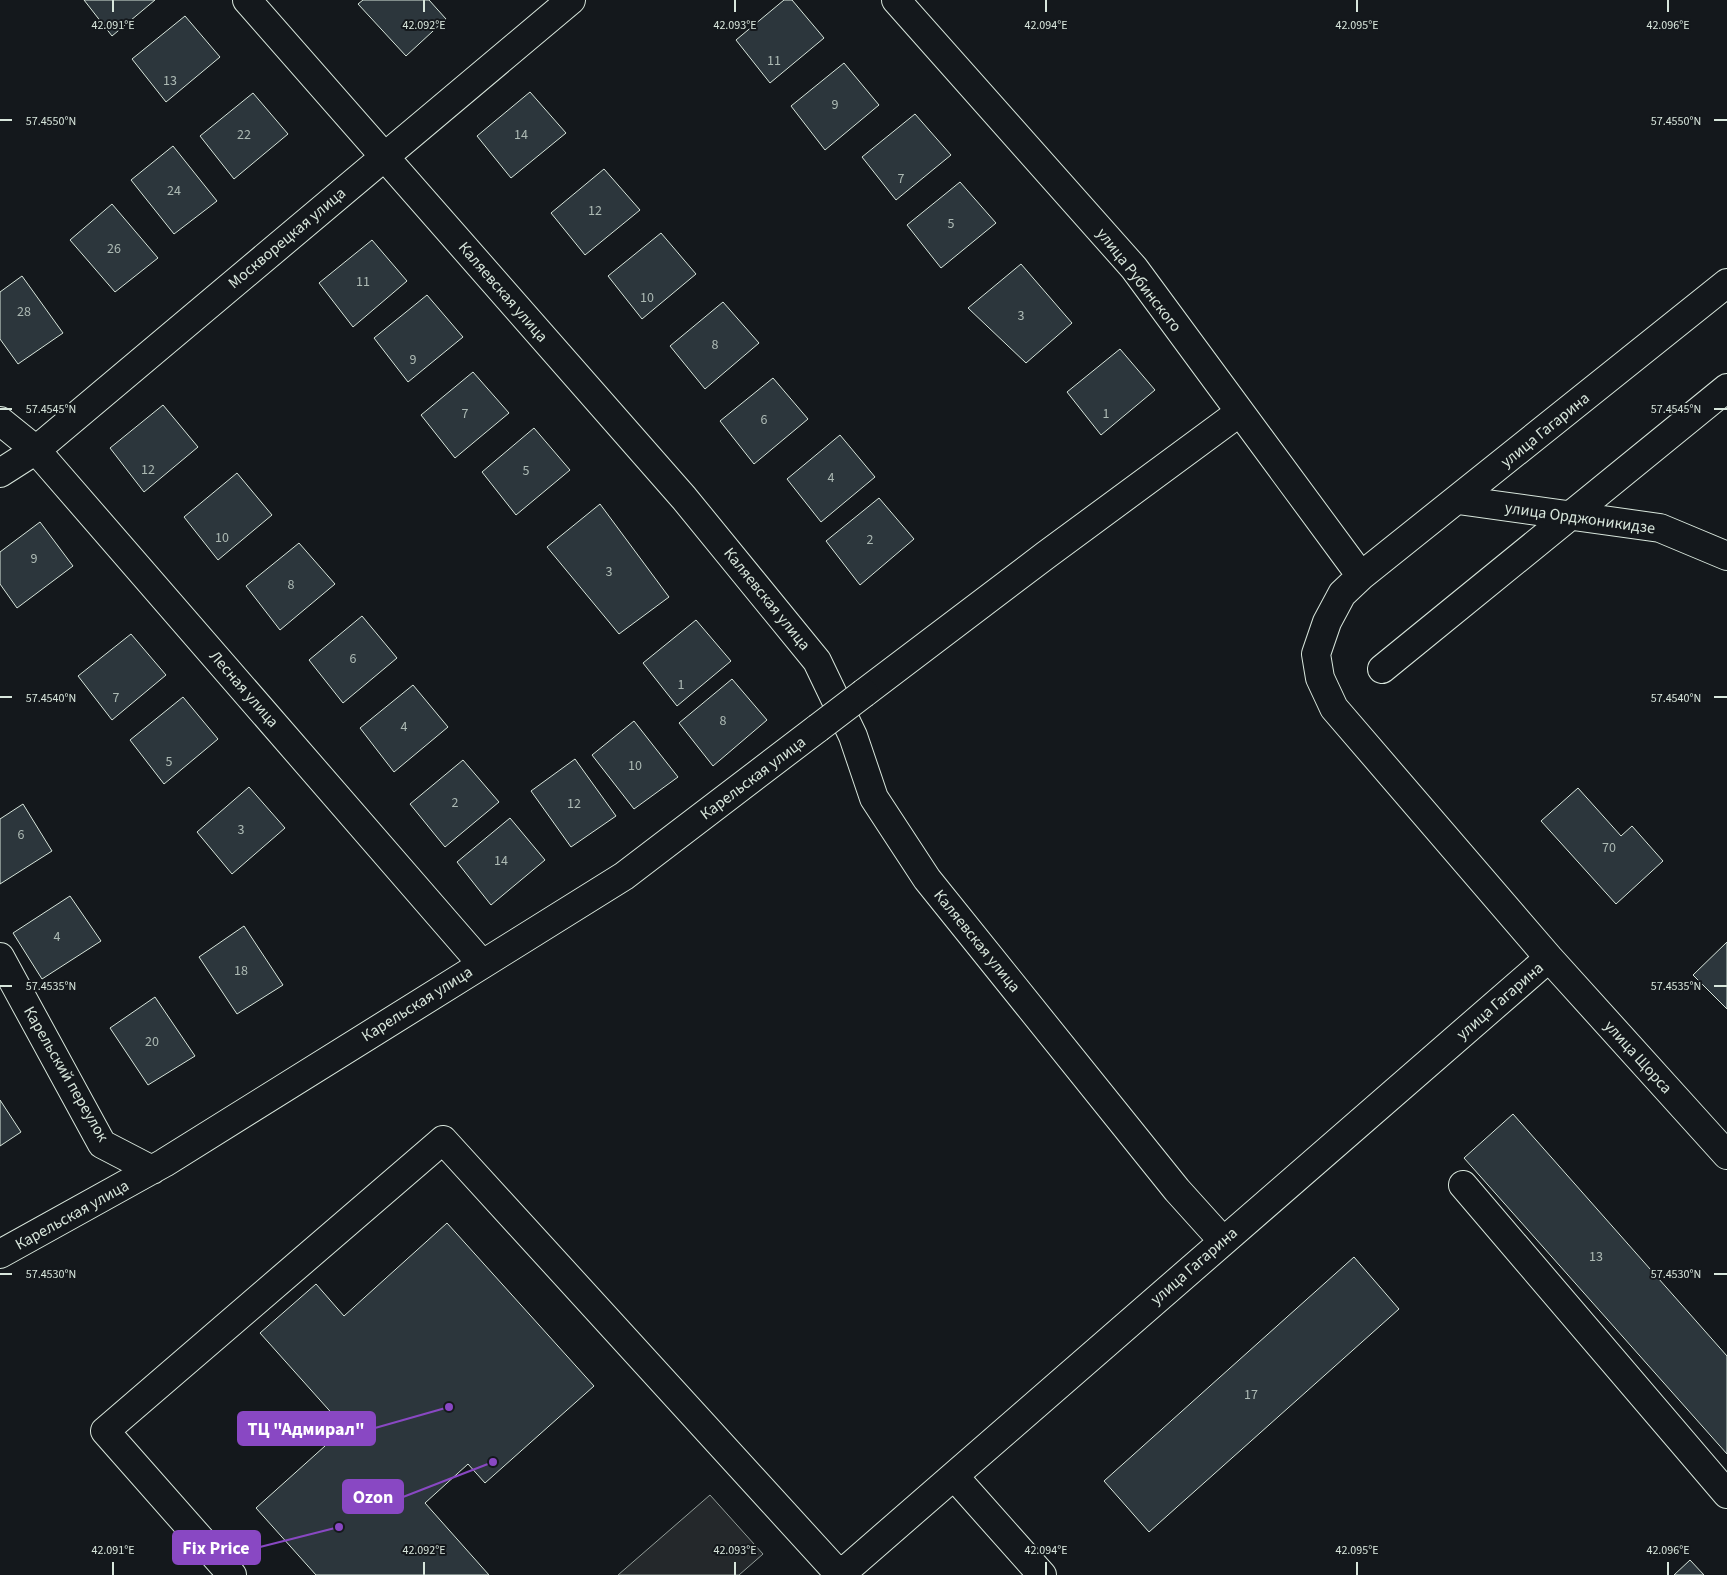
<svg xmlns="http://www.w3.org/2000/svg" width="1727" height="1575" viewBox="0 0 1727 1575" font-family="'Source Sans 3',sans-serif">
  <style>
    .parking { fill: #24282b; stroke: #939e99 }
    .building { fill: #2c363c; stroke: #d8e6dc }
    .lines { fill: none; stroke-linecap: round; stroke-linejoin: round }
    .minor-casing { stroke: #d8e6dc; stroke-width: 30 }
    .minor { stroke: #14181c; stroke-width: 28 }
    .minor-bridge-casing { stroke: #d8e6dc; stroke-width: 30; stroke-linecap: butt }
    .minor-bridge { stroke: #14181c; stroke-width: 28 }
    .ticks { fill: none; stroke: #d8e6dc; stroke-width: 2 }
    .labels { text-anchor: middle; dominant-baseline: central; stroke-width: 4; stroke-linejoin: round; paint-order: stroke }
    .number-label { font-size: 14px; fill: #adbab4 }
    .street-label { font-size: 16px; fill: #d8e6dc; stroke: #14181c }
    .ticks-label { font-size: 12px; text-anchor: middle; fill: #d8e6dc; stroke: #14181c; stroke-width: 4; stroke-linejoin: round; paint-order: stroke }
    .leader { fill: none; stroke: #8948c3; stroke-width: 2 }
    .callout-dot { fill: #8948c3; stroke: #14181c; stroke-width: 2 }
    .callout { fill: #8948c3; stroke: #8948c3; stroke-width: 2 }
    .callout-label { font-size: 18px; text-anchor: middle; font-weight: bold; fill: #fff }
  </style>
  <rect width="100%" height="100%" fill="#14181c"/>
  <path class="parking" d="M710,1495L763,1554L739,1575H618Z"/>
  <path class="building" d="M84,0H155L112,36Z
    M363,0H429L446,19L406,56L358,4Z
    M784,0H792L824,38L770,83L736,40Z
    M185,16L220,57L166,102L132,59Z
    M844,63L879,105L825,150L791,106Z
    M530,92L566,133L511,178L477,136Z
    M253,93L288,134L234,179L200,136Z
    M915,114L951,155L896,200L862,157Z
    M173,146L217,201L174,234L131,180Z
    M604,169L640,210L585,255L551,213Z
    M960,182L996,223L941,268L907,225Z
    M112,204L158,258L115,292L70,240Z
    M661,233L696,274L642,319L608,276Z
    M372,240L407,281L353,327L319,283Z
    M1021,264L1072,323L1026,363L968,308Z
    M22,276L63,333L18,364L0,339V292Z
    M427,295L463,337L408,382L374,338Z
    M723,302L759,343L705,389L670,346Z
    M1120,349L1155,390L1101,435L1067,392Z
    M473,372L509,413L455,458L421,415Z
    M773,378L808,419L754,464L720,421Z
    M163,405L198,447L144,492L110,448Z
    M534,428L570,470L516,515L482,472Z
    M840,435L875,477L821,522L787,479Z
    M237,473L272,515L218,560L184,517Z
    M879,498L914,539L860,585L826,541Z
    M600,504L669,597L619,634L547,547Z
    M40,522L73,566L17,608L0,584V552Z
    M299,543L335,584L280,630L246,586Z
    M362,616L397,658L343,703L309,660Z
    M696,620L731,661L677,706L643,663Z
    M131,634L166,675L112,720L78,676Z
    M732,679L767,720L713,766L679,723Z
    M413,685L448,727L394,772L360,728Z
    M183,697L218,739L164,784L130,740Z
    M634,721L678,777L634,809L592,755Z
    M575,759L616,816L571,847L531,791Z
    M463,760L499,802L445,847L410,804Z
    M249,787L285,828L232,874L197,832Z
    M1578,788L1621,836L1632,826L1663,861L1616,904L1541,821Z
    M23,804L52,851L0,884V819Z
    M510,818L545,860L491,905L457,862Z
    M70,896L101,941L42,979L13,933Z
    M244,926L283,985L237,1014L199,957Z
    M1727,942V1009L1693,975Z
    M155,997L195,1056L148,1085L110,1028Z
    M0,1100L21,1132L0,1146Z
    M1513,1114L1727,1356V1454L1464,1158Z
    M447,1223L594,1386L485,1483L468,1464L425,1503L489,1575H316L256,1508L345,1428L260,1333L316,1284L344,1316Z
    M1354,1257L1399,1309L1149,1532L1104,1481Z
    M1690,1560L1704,1575H1674Z"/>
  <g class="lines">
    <g class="minor-casing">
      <path id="minor" d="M247,0L684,498L817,661L853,736L874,798L927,879L1177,1190L1223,1241
        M896,0L1134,268L1361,576
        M1727,283L1361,576L1342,594L1327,622L1316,654L1320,678L1334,708L1549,958L1727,1155
        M0,421L36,450L482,964
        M0,473L36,450L571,0
        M1458,500L1660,528L1727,556
        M1382,669L1727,388
        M864,693L1046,555L1240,412
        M0,957L102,1144L152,1170
        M1463,1185L1727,1494
        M0,1254L164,1163L624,876L818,728
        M954,1476L1042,1575
        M232,1575L105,1431L443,1140L840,1575
        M840,1575L1549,958"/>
    </g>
    <use href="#minor" class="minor"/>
    <g class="minor-bridge-casing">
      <path id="minor-bridge" d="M818,728L864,693"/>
    </g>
    <use href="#minor-bridge" class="minor-bridge"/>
  </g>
  <path class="ticks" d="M113,0V12M424,0V12M735,0V12M1046,0V12M1357,0V12M1668,0V12M0,120H12M1714,120H1727M0,409H12M1714,409H1727M0,697H12M1714,697H1727M0,986H12M1714,986H1727M0,1274H12M1714,1274H1727M113,1562V1575M424,1562V1575M735,1562V1575M1046,1562V1575M1357,1562V1575M1668,1562V1575"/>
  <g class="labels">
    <g class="number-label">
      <text x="774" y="61">11</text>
      <text x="170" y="81">13</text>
      <text x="835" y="105">9</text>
      <text x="244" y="135">22</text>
      <text x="521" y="135">14</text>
      <text x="901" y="179">7</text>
      <text x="174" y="191">24</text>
      <text x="595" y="211">12</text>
      <text x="951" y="224">5</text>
      <text x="114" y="249">26</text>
      <text x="363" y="282">11</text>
      <text x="647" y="298">10</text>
      <text x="24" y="312">28</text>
      <text x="1021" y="316">3</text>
      <text x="715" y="345">8</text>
      <text x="413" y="360">9</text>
      <text x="465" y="414">7</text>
      <text x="1106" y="414">1</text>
      <text x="764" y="420">6</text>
      <text x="148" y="470">12</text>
      <text x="526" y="471">5</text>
      <text x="831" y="478">4</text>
      <text x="222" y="538">10</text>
      <text x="870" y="540">2</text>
      <text x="34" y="559">9</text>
      <text x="609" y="572">3</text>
      <text x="291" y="585">8</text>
      <text x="353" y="659">6</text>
      <text x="681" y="685">1</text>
      <text x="116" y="698">7</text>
      <text x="723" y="721">8</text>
      <text x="404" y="727">4</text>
      <text x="169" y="762">5</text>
      <text x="635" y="766">10</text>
      <text x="455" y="803">2</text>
      <text x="574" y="804">12</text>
      <text x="241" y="830">3</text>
      <text x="21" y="835">6</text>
      <text x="1609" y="848">70</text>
      <text x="501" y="861">14</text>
      <text x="57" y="937">4</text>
      <text x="241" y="971">18</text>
      <text x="152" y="1042">20</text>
      <text x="1596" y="1257">13</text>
      <text x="1251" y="1395">17</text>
    </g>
    <g class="street-label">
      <text transform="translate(287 238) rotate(-40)">Москворецкая улица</text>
      <text transform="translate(1139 280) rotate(52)">улица Рубинского</text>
      <text transform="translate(503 292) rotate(49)">Каляевская улица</text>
      <text transform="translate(1545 430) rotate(-39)">улица Гагарина</text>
      <text transform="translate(1580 518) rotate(8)">улица Орджоникидзе</text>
      <text transform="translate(767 599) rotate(51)">Каляевская улица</text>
      <text transform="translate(244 689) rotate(49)">Лесная улица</text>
      <text transform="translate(753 778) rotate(-37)">Карельская улица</text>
      <text transform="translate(977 941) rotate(51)">Каляевская улица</text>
      <text transform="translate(1500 1001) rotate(-41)">улица Гагарина</text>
      <text transform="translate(417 1004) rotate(-32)">Карельская улица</text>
      <text transform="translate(1638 1057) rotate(48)">улица Щорса</text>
      <text transform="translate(66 1074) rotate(60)">Карельский переулок</text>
      <text transform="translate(72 1215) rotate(-29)">Карельская улица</text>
      <text transform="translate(1194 1266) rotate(-41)">улица Гагарина</text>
    </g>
  </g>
  <g class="ticks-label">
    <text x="113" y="29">42.091°E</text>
    <text x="424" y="29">42.092°E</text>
    <text x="735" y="29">42.093°E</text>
    <text x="1046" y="29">42.094°E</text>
    <text x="1357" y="29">42.095°E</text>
    <text x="1668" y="29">42.096°E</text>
    <text x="51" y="125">57.4550°N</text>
    <text x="1676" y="125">57.4550°N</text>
    <text x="51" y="413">57.4545°N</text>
    <text x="1676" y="413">57.4545°N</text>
    <text x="51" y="702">57.4540°N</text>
    <text x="1676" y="702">57.4540°N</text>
    <text x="51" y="990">57.4535°N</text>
    <text x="1676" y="990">57.4535°N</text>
    <text x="51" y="1278">57.4530°N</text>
    <text x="1676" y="1278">57.4530°N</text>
    <text x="113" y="1554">42.091°E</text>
    <text x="424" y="1554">42.092°E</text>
    <text x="735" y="1554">42.093°E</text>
    <text x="1046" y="1554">42.094°E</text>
    <text x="1357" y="1554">42.095°E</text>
    <text x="1668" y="1554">42.096°E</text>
  </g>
  <path class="leader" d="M449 1407L375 1428M493 1462L403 1497M339 1527L260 1547"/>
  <g class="callout-dot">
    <circle cx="449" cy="1407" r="5"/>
    <circle cx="493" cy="1462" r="5"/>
    <circle cx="339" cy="1527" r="5"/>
  </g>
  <g class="callout">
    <rect x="238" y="1412" width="137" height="33" rx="5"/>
    <rect x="343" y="1480" width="60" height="33" rx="5"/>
    <rect x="173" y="1531" width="87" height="33" rx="5"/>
  </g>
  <g class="callout-label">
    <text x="306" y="1435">ТЦ "Адмирал"</text>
    <text x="373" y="1503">Ozon</text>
    <text x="216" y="1554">Fix Price</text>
  </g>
</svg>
